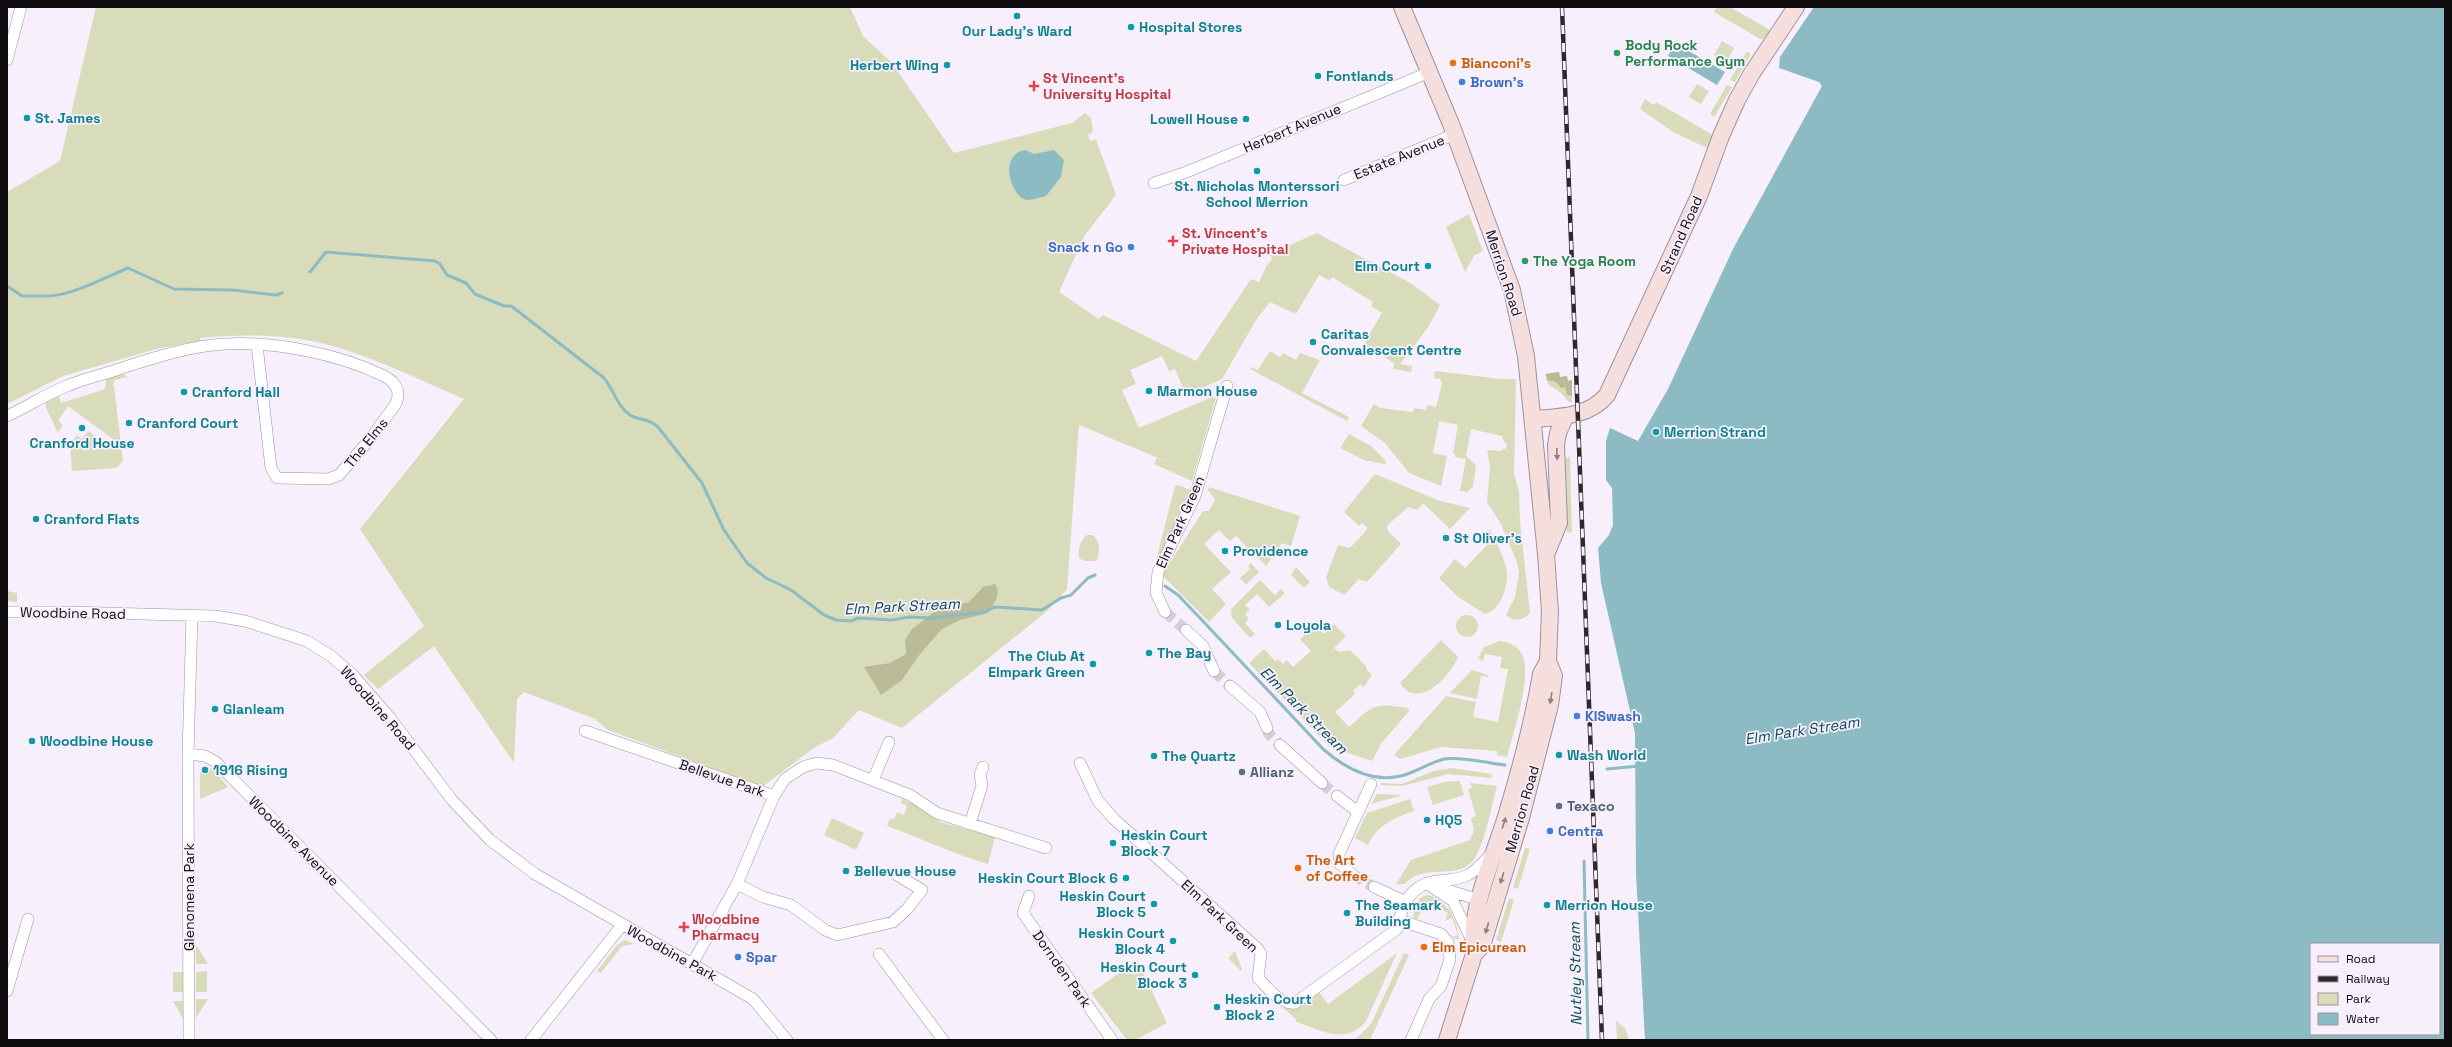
<svg xmlns="http://www.w3.org/2000/svg" width="2452" height="1047" viewBox="0 0 2452 1047" font-family="'Space Grotesk',sans-serif">
  <style>
    .green { fill: #d9dcba }
    .forest { fill: #b9bb96 }
    .water { fill: #8cbbc4; fill-rule: evenodd }
    .lines { fill: none; stroke-linecap: round; stroke-linejoin: round }
    .stream { stroke: #8cbbc4; stroke-width: 3 }
    .minor-tunnel { stroke: #d5cdd9; stroke-width: 11; stroke-dasharray: 11 5.5; stroke-linecap: butt }
    .minor-casing { stroke: #9b939e; stroke-width: 12 }
    .secondary-casing { stroke: #9b939e; stroke-width: 18 }
    .minor { stroke: #fff; stroke-width: 11 }
    .secondary { stroke: #f6dedd; stroke-width: 16 }
    .rail-casing { stroke: #2c282d; stroke-width: 4.5 }
    .rail { stroke: #f8effc; stroke-width: 3; stroke-dasharray: 9; stroke-linecap: butt }
    .oneway { fill: #8e8081 }
    .culture-dot { fill: #0f9aa8; stroke: #f8effc; stroke-width: 1.5 }
    .leisure-dot { fill: #2e9e5b; stroke: #f8effc; stroke-width: 1.5 }
    .food-dot { fill: #e8710a; stroke: #f8effc; stroke-width: 1.5 }
    .shop-dot { fill: #3f7fe0; stroke: #f8effc; stroke-width: 1.5 }
    .health-dot { fill: #e0444e; stroke: #f8effc; stroke-width: 1.5 }
    .service-dot { fill: #5c6f8a; stroke: #f8effc; stroke-width: 1.5 }
    .labels { text-anchor: middle; dominant-baseline: central; stroke-width: 3.5; stroke-linejoin: round; paint-order: stroke }
    .culture-label { font-size: 14px; font-weight: bold; fill: #0d838f; stroke: #f8effc; text-anchor: start }
    .leisure-label { font-size: 14px; font-weight: bold; fill: #27864d; stroke: #f8effc; text-anchor: start }
    .food-label { font-size: 14px; font-weight: bold; fill: #c56008; stroke: #f8effc; text-anchor: start }
    .health-label { font-size: 14px; font-weight: bold; fill: #be3a42; stroke: #f8effc; text-anchor: start }
    .shop-label { font-size: 14px; font-weight: bold; fill: #366cbe; stroke: #f8effc; text-anchor: start }
    .street-label { font-size: 14px; fill: #100d11; stroke: #f8effc }
    .service-label { font-size: 14px; font-weight: bold; fill: #4e5e75; stroke: #f8effc; text-anchor: start }
    .water-label { font-size: 15px; font-style: italic; fill: #094f59; stroke: #f8effc }
  </style>
  <rect width="100%" height="100%" fill="#f8effc"/>
  <path class="green" d="M96,7H850L863,36L892,63L954,153L1072,123L1085,113L1091,118L1093,132L1088,135L1090,141L1096,139L1116,195L1085,235L1059,292L1099,319L1103,315L1196,361L1251,279L1259,282L1267,265L1272,259L1270,254L1317,233L1412,284L1440,305L1429,326L1400,364L1412,366L1411,372L1393,369L1394,363L1366,346L1365,342L1382,313L1371,306L1373,302L1332,277L1330,281L1319,275L1296,314L1270,302L1256,320L1222,379L1186,395L1175,369L1169,371L1162,356L1130,370L1136,384L1122,390L1139,428L1212,397L1216,398L1192,481L1154,464L1157,458L1173,464L1079,425L1067,589L1046,612L902,728L859,710L833,738L814,748L762,787L608,730L595,719L524,692L517,699L514,763L434,646L378,689L364,675L424,626L360,529L464,399C420,380 376,358 329,345C287,334 243,334 200,338L201,341L160,348L63,376L7,404V192L60,161Z
    M1717,7H1730L1770,30L1764,39H1760L1714,12Z
    M1722,41L1734,48L1726,62L1714,55Z
    M1747,51L1751,54L1735,82L1730,80Z
    M1697,84L1709,91L1701,104L1689,97Z
    M1727,85L1732,87L1714,117L1710,114Z
    M1645,99L1654,105L1656,102L1713,135L1707,148L1673,132L1640,109Z
    M1469,214L1483,251L1474,256L1465,272L1446,227Z
    M1270,351L1280,357L1283,353L1296,360L1300,353L1320,360L1302,393L1349,417L1347,421L1250,369L1251,367L1258,370Z
    M1435,371L1501,379H1516L1514,474L1519,491L1520,522L1529,604L1530,613C1524,621 1513,622 1506,615L1515,597L1519,572L1517,562L1501,524L1487,502L1490,467L1487,450L1502,451L1503,449H1506L1507,443L1504,442L1502,436L1471,429L1466,456L1476,465L1473,487L1467,492L1460,491L1466,459L1455,457V454L1453,453L1458,425L1439,421L1433,453L1447,456L1441,486L1409,473L1385,443L1361,426L1374,404L1380,408L1413,412L1414,408L1426,410L1427,405L1436,407L1442,384L1440,379L1434,378Z
    M1559,372L1560,377L1567,376L1568,381L1572,380V402H1569L1561,393L1548,384L1545,374Z
    M121,373L128,377L115,380L112,386H114L123,461L116,468L72,471L70,444L77,435L82,439L88,431L112,448L117,442L68,406L58,421L63,425L58,433L46,408L45,401L58,393L61,403L105,389L107,376Z
    M1349,434L1371,446L1386,461L1385,464L1364,460L1340,448Z
    M1570,457L1572,532L1567,533L1563,458Z
    M1375,474L1440,501L1470,508L1450,529L1423,503L1417,510L1408,507L1387,526L1388,531L1401,544L1367,582L1359,579L1344,595L1329,587L1326,577L1338,545L1350,548L1366,531L1367,527L1362,523L1359,526L1344,512Z
    M1178,485L1192,491L1155,564L1175,486Z
    M1209,487L1300,516L1291,546L1282,543L1266,566L1236,536L1230,541L1219,530L1204,544L1231,572L1212,589L1226,604L1209,622L1162,575L1203,511H1209L1215,500L1208,490Z
    M1490,530C1495,542 1503,554 1506,567C1510,582 1502,610 1485,614L1458,597L1439,578L1455,559L1465,568L1489,543L1484,536Z
    M1087,535H1093C1100,542 1101,552 1096,561H1085L1079,558C1078,550 1080,540 1087,535Z
    M1251,563L1259,572L1246,585L1240,578L1250,569L1248,566Z
    M1296,567L1310,582L1304,588L1291,575Z
    M1260,580L1275,595L1281,589L1285,593L1269,607L1257,594L1245,605L1250,610L1245,614L1249,619L1245,623L1255,634L1250,638L1232,618L1231,609Z
    M7,591L17,593V602L7,601Z
    M1456 626a11 11 0 1 1 22 0a11 11 0 1 1-22 0Z
    M1334,624L1346,636L1334,648L1339,652L1350,650L1366,666L1367,670L1372,675L1364,687L1360,684L1353,691L1355,694L1335,712L1349,727C1375,704 1373,703 1408,708L1409,711L1381,744L1372,761L1330,747L1249,663L1264,649L1275,661L1278,659L1283,664L1287,660L1293,667L1311,651L1300,639L1315,625L1324,634Z
    M1441,640L1458,657C1450,677 1418,711 1400,683Z
    M1500,641C1509,643 1517,645 1522,654C1533,675 1513,733 1507,757L1497,755V751L1441,747L1400,759L1394,755L1446,696L1476,702L1473,717L1498,722L1508,669L1500,668L1502,657L1485,654L1483,662L1478,658L1484,647Z
    M1472,670L1488,675V677L1481,676L1477,699L1450,693Z
    M205,767L213,769L228,787L200,799V773Z
    M1452,768L1492,774L1491,778L1448,774L1403,786L1380,785L1381,783L1402,784L1433,771Z
    M1460,781L1464,795L1433,805L1427,787L1444,782Z
    M1470,783L1497,786C1491,808 1487,834 1477,854C1462,885 1425,860 1405,884H1396L1411,860L1470,840L1474,830L1471,818L1476,816L1468,789L1472,788Z
    M1377,794L1403,795L1371,804Z
    M902,799L918,806L940,822L995,837L988,864C953,854 921,838 887,826L890,818L894,819L897,812L904,815L907,806L901,803Z
    M1410,799L1414,811C1393,818 1377,826 1368,845L1355,838L1367,813Z
    M832,818L864,833L856,850L824,835Z
    M1525,848L1530,849L1518,889L1513,887Z
    M1426,895C1446,897 1458,920 1459,940L1452,937L1458,935L1452,918L1445,921L1448,913L1426,902L1417,919H1415L1413,916L1420,898Z
    M1509,898L1514,900L1501,942L1496,940Z
    M625,940L634,944L622,946L601,973L597,971L617,945Z
    M196,946H197L208,964H196Z
    M1235,951L1242,969L1241,971L1228,958Z
    M1397,953L1366,1021C1346,1046 1319,1030 1295,1021L1296,1019L1283,1008L1319,992L1328,1004Z
    M1404,953L1409,955L1370,1040H1355L1371,1024Z
    M1137,960L1167,1023L1135,1040H1127L1091,993Z
    M207,971V992H196V972Z
    M173,972H184V992H173Z
    M196,999H208L196,1018Z
    M173,1001H184V1019H183Z
    M1616,1021L1625,1028L1629,1040H1617Z"/>
  <path class="forest" d="M1559,372L1560,377L1567,376L1568,381L1572,380V396L1567,395L1565,387L1561,388L1556,382L1547,380L1546,374Z
    M995,584C1002,594 994,604 988,613L960,620L942,629L920,654L902,680L881,695L864,667L890,663L906,654L905,640L912,629L938,609L969,602L983,587Z"/>
  <path class="water" d="M1814,7H2445V1040H1645L1636,874L1635,733L1601,583L1598,548L1609,535L1613,525L1612,488L1606,480V441L1610,428L1638,441L1668,389L1733,249L1822,86L1819,82L1779,68L1780,57ZM2311,944H2439V1034H2311Z
    M1675,43L1725,72L1717,85L1668,56Z
    M1025,150L1034,154L1054,150L1064,160L1061,177L1046,196C1040,197 1033,200 1027,200C1012,199 997,155 1025,150Z"/>
  <g class="lines">
    <path class="stream" d="M310,272L326,252L435,261L440,264L447,275L466,283L475,294L504,306H511L519,312L604,378C614,390 617,406 630,415C639,421 647,417 658,427L702,483L724,530L747,563L766,578L791,590L824,615L836,620L851,621L858,618L892,620L909,617L933,618L984,612L995,607L1042,610L1061,598L1071,595L1088,578L1095,575
      M7,286L22,296C31,296 40,296 49,296C73,295 106,277 128,268L174,289L233,290L276,295L282,293
      M1165,586L1178,595L1200,618L1323,749C1347,770 1377,786 1410,773C1421,769 1432,762 1444,759C1459,756 1488,763 1505,765
      M1607,769L1639,766
      M1584,861L1588,1040"/>
    <path class="minor-tunnel" d="M1165,612L1186,630
      M1214,671L1230,686
      M1267,728L1269,734L1280,745
      M1322,783L1337,796
      M1353,875L1374,887"/>
    <g class="minor-casing">
      <path id="minor" d="M7,60L21,7
        M1344,180L1455,134
        M1154,183L1184,173L1430,72
        M7,416C27,407 46,394 67,386C83,379 102,375 119,369C153,358 189,346 225,344C275,341 339,354 384,376C396,382 402,393 395,405L371,438L339,475L328,479L277,478L271,468L257,345
        M7,612H69L215,616L245,621L307,641L331,656L353,675L391,719L452,800L490,840L535,874L753,999L787,1040
        M1165,612L1156,593L1158,572L1195,496L1227,386
        M1186,630L1203,646L1214,671
        M1230,686L1260,712L1267,728
        M585,731L774,796
        M1280,745L1322,783
        M188,754L205,756L216,762L491,1040
        M1080,763L1098,801L1114,819L1258,949L1261,954L1258,978C1268,988 1280,1005 1295,1003L1397,929C1402,905 1409,885 1437,881C1447,880 1458,880 1468,875C1477,870 1484,862 1491,854
        M873,780L889,742
        M1337,796L1358,812
        M970,824L982,785L980,775L983,767
        M1353,875L1340,864L1339,854L1371,784
        M1426,883L1453,901L1472,941
        M737,884L763,897L791,905L825,930L837,935L893,922L907,909L922,890L897,875
        M1374,887L1404,901
        M1440,888L1480,900
        M1029,896L1023,913L1112,1040
        M1399,920L1441,934L1448,942L1450,959L1441,986L1429,999L1411,1040
        M879,954L943,1040
        M692,964L737,884L774,796L785,779L803,767L816,763L833,765L910,795L937,813L1046,848
        M7,991L28,919
        M189,1040L188,754L192,615
        M531,1040L622,925"/>
    </g>
    <g class="secondary-casing">
      <path id="secondary" d="M1402,7L1451,124L1512,290L1526,356L1546,554L1550,612L1548,661L1554,676L1550,705L1521,818L1482,946L1474,954L1447,1040
        M1533,419C1559,417 1589,417 1607,395L1699,196L1721,136L1737,100L1752,73L1796,7
        M1547,552L1559,523L1556,445L1558,433L1565,417
        M1474,954C1468,910 1495,855 1507,813C1521,767 1533,721 1541,674L1548,661"/>
    </g>
    <use href="#minor" class="minor"/>
    <use href="#secondary" class="secondary"/>
    <g class="rail-casing">
      <path id="rail" d="M1562,7L1602,1040"/>
    </g>
    <use href="#rail" class="rail"/>
  </g>
  <defs><path id="oneway-solid" d="M-6-.8H1V-3.2L6.5 0L1 3.2V.8H-6Z"/></defs>
  <g class="oneway">
    <use href="#oneway-solid" transform="translate(1557 454) rotate(88)"/>
    <use href="#oneway-solid" transform="translate(1551 698) rotate(99)"/>
    <use href="#oneway-solid" transform="translate(1504 823) rotate(-72)"/>
    <use href="#oneway-solid" transform="translate(1502 878) rotate(107)"/>
    <use href="#oneway-solid" transform="translate(1487 928) rotate(106)"/>
  </g>
  <g class="culture-dot">
    <circle cx="1017" cy="16" r="4"/>
    <circle cx="1131" cy="27" r="4"/>
    <circle cx="947" cy="65" r="4"/>
    <circle cx="1318" cy="76" r="4"/>
    <circle cx="27" cy="118" r="4"/>
    <circle cx="1246" cy="119" r="4"/>
    <circle cx="1257" cy="171" r="4"/>
    <circle cx="1428" cy="266" r="4"/>
    <circle cx="1313" cy="342" r="4"/>
    <circle cx="1149" cy="391" r="4"/>
    <circle cx="184" cy="392" r="4"/>
    <circle cx="129" cy="423" r="4"/>
    <circle cx="82" cy="428" r="4"/>
    <circle cx="1656" cy="432" r="4"/>
    <circle cx="36" cy="519" r="4"/>
    <circle cx="1446" cy="538" r="4"/>
    <circle cx="1225" cy="551" r="4"/>
    <circle cx="1278" cy="625" r="4"/>
    <circle cx="1149" cy="653" r="4"/>
    <circle cx="1093" cy="664" r="4"/>
    <circle cx="215" cy="709" r="4"/>
    <circle cx="32" cy="741" r="4"/>
    <circle cx="1559" cy="755" r="4"/>
    <circle cx="1154" cy="756" r="4"/>
    <circle cx="205" cy="770" r="4"/>
    <circle cx="1427" cy="820" r="4"/>
    <circle cx="1113" cy="843" r="4"/>
    <circle cx="846" cy="871" r="4"/>
    <circle cx="1126" cy="878" r="4"/>
    <circle cx="1154" cy="904" r="4"/>
    <circle cx="1547" cy="905" r="4"/>
    <circle cx="1347" cy="913" r="4"/>
    <circle cx="1173" cy="941" r="4"/>
    <circle cx="1195" cy="975" r="4"/>
    <circle cx="1217" cy="1007" r="4"/>
  </g>
  <g class="leisure-dot">
    <circle cx="1617" cy="53" r="4"/>
    <circle cx="1525" cy="261" r="4"/>
  </g>
  <g class="food-dot">
    <circle cx="1453" cy="63" r="4"/>
    <circle cx="1298" cy="868" r="4"/>
    <circle cx="1424" cy="947" r="4"/>
  </g>
  <g class="shop-dot">
    <circle cx="1462" cy="82" r="4"/>
    <circle cx="1131" cy="247" r="4"/>
    <circle cx="1577" cy="716" r="4"/>
    <circle cx="1550" cy="831" r="4"/>
    <circle cx="738" cy="957" r="4"/>
  </g>
  <g class="health-dot">
    <path d="M1032 80h4v4h4v4h-4v4h-4v-4h-4v-4h4z"/>
    <path d="M1171 235h4v4h4v4h-4v4h-4v-4h-4v-4h4z"/>
    <path d="M682 921h4v4h4v4h-4v4h-4v-4h-4v-4h4z"/>
  </g>
  <g class="service-dot">
    <circle cx="1242" cy="772" r="4"/>
    <circle cx="1559" cy="806" r="4"/>
  </g>
  <g class="labels">
    <g class="culture-label">
      <text x="1139" y="27">Hospital Stores</text>
      <text x="1017" y="31" text-anchor="middle">Our Lady's Ward</text>
      <text x="939" y="65" text-anchor="end">Herbert Wing</text>
      <text x="1326" y="76">Fontlands</text>
      <text x="35" y="118">St. James</text>
      <text x="1238" y="119" text-anchor="end">Lowell House</text>
      <text x="1257" y="186" text-anchor="middle">St. Nicholas Monterssori<tspan x="1257" dy="16">School Merrion</tspan></text>
      <text x="1420" y="266" text-anchor="end">Elm Court</text>
      <text x="1321" y="334">Caritas<tspan x="1321" dy="16">Convalescent Centre</tspan></text>
      <text x="1157" y="391">Marmon House</text>
      <text x="192" y="392">Cranford Hall</text>
      <text x="137" y="423">Cranford Court</text>
      <text x="1664" y="432">Merrion Strand</text>
      <text x="82" y="443" text-anchor="middle">Cranford House</text>
      <text x="44" y="519">Cranford Flats</text>
      <text x="1454" y="538">St Oliver's</text>
      <text x="1233" y="551">Providence</text>
      <text x="1286" y="625">Loyola</text>
      <text x="1157" y="653">The Bay</text>
      <text x="1085" y="656" text-anchor="end">The Club At<tspan x="1085" dy="16">Elmpark Green</tspan></text>
      <text x="223" y="709">Glanleam</text>
      <text x="40" y="741">Woodbine House</text>
      <text x="1567" y="755">Wash World</text>
      <text x="1162" y="756">The Quartz</text>
      <text x="213" y="770">1916 Rising</text>
      <text x="1435" y="820">HQ5</text>
      <text x="1121" y="835">Heskin Court<tspan x="1121" dy="16">Block 7</tspan></text>
      <text x="854" y="871">Bellevue House</text>
      <text x="1118" y="878" text-anchor="end">Heskin Court Block 6</text>
      <text x="1146" y="896" text-anchor="end">Heskin Court<tspan x="1146" dy="16">Block 5</tspan></text>
      <text x="1355" y="905">The Seamark<tspan x="1355" dy="16">Building</tspan></text>
      <text x="1555" y="905">Merrion House</text>
      <text x="1165" y="933" text-anchor="end">Heskin Court<tspan x="1165" dy="16">Block 4</tspan></text>
      <text x="1187" y="967" text-anchor="end">Heskin Court<tspan x="1187" dy="16">Block 3</tspan></text>
      <text x="1225" y="999">Heskin Court<tspan x="1225" dy="16">Block 2</tspan></text>
    </g>
    <g class="leisure-label">
      <text x="1625" y="45">Body Rock<tspan x="1625" dy="16">Performance Gym</tspan></text>
      <text x="1533" y="261">The Yoga Room</text>
    </g>
    <g class="food-label">
      <text x="1461" y="63">Bianconi's</text>
      <text x="1306" y="860">The Art<tspan x="1306" dy="16">of Coffee</tspan></text>
      <text x="1432" y="947">Elm Epicurean</text>
    </g>
    <g class="health-label">
      <text x="1043" y="78">St Vincent's<tspan x="1043" dy="16">University Hospital</tspan></text>
      <text x="1182" y="233">St. Vincent's<tspan x="1182" dy="16">Private Hospital</tspan></text>
      <text x="692" y="919">Woodbine<tspan x="692" dy="16">Pharmacy</tspan></text>
    </g>
    <g class="shop-label">
      <text x="1470" y="82">Brown's</text>
      <text x="1123" y="247" text-anchor="end">Snack n Go</text>
      <text x="1585" y="716">KISwash</text>
      <text x="1558" y="831">Centra</text>
      <text x="746" y="957">Spar</text>
    </g>
    <g class="street-label">
      <text transform="translate(1292 128) rotate(-23)">Herbert Avenue</text>
      <text transform="translate(1399 157) rotate(-22)">Estate Avenue</text>
      <text transform="translate(1681 235) rotate(-66)">Strand Road</text>
      <text transform="translate(1504 273) rotate(72)">Merrion Road</text>
      <text transform="translate(366 443) rotate(-51)">The Elms</text>
      <text transform="translate(1180 522) rotate(-66)">Elm Park Green</text>
      <text transform="translate(73 613) rotate(1)">Woodbine Road</text>
      <text transform="translate(378 708) rotate(49)">Woodbine Road</text>
      <text transform="translate(722 778) rotate(19)">Bellevue Park</text>
      <text transform="translate(1522 809) rotate(-74)">Merrion Road</text>
      <text transform="translate(294 841) rotate(45)">Woodbine Avenue</text>
      <text transform="translate(189 897) rotate(-90)">Glenomena Park</text>
      <text transform="translate(1220 916) rotate(43)">Elm Park Green</text>
      <text transform="translate(672 953) rotate(29)">Woodbine Park</text>
      <text transform="translate(1062 969) rotate(55)">Dornden Park</text>
    </g>
    <g class="service-label">
      <text x="1250" y="772">Allianz</text>
      <text x="1567" y="806">Texaco</text>
    </g>
    <g class="water-label">
      <text transform="translate(902 606) rotate(-3)">Elm Park Stream</text>
      <text transform="translate(1304 710) rotate(45)">Elm Park Stream</text>
      <text transform="translate(1802 730) rotate(-9)">Elm Park Stream</text>
      <text transform="translate(1575 974) rotate(-91)">Nutley Stream</text>
    </g>
  </g>
  <rect width="2452" height="1047" fill="none" stroke="#100d11" stroke-width="16"/>
  <rect x="2310" y="943" width="130" height="92" fill="#f8effc" stroke="#9b959e"/>
  <rect x="2318" y="956" width="20" height="6" fill="#f6dedd" stroke="#9b959e"/>
  <text x="2346" y="963" font-size="12" fill="#100d11">Road</text>
  <rect x="2318" y="976" width="20" height="6" fill="#2c282d" stroke="#9b959e"/>
  <text x="2346" y="983" font-size="12" fill="#100d11">Railway</text>
  <rect x="2318" y="993" width="20" height="12" fill="#d9dcba" stroke="#9b959e"/>
  <text x="2346" y="1003" font-size="12" fill="#100d11">Park</text>
  <rect x="2318" y="1013" width="20" height="12" fill="#8cbbc4" stroke="#9b959e"/>
  <text x="2346" y="1023" font-size="12" fill="#100d11">Water</text>
</svg>
